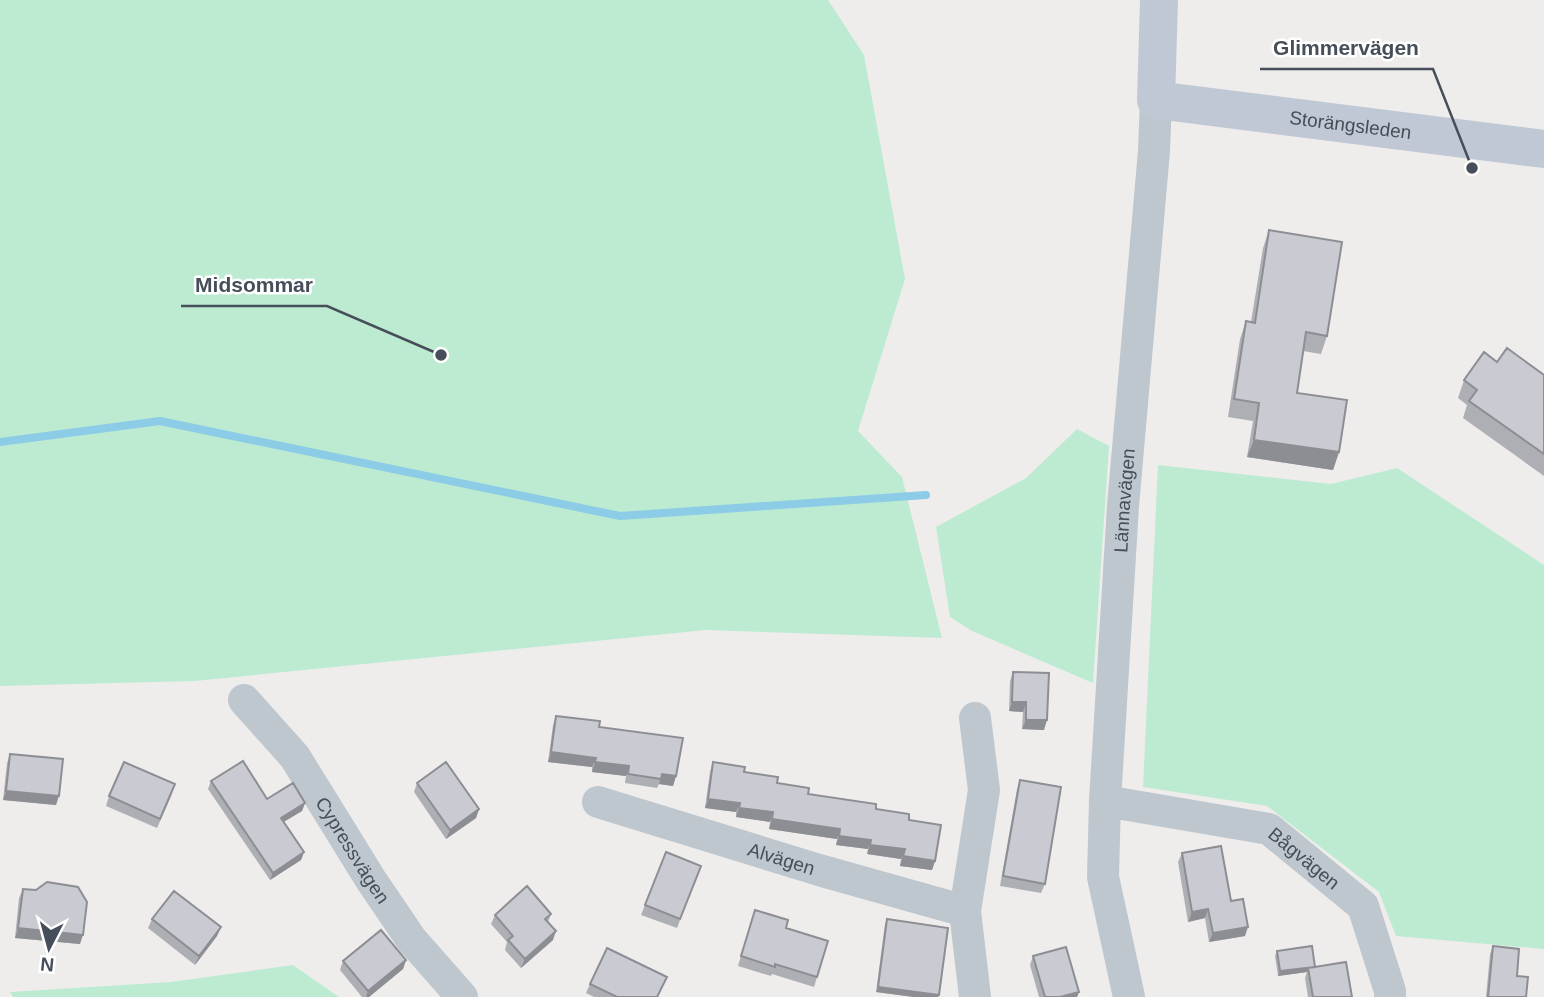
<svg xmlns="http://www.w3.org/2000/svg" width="1544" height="997" viewBox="0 0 1544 997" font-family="Arial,sans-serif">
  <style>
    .green { fill: #bcebd2 }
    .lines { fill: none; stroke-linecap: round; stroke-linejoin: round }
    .stream { stroke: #8ccce6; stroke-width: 8 }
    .street { stroke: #bec6ce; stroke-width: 32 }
    .secondary { stroke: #c0c8d5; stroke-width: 38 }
    .wall { fill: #aeafb5 }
    .shaded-wall { fill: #8d8e93 }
    .building { fill: #cacbd2; stroke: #8d8e93; stroke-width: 2 }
    .labels { text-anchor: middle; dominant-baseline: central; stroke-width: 5; stroke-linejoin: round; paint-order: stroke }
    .street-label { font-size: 19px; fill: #464e59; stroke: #fff }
    .leader { fill: none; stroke: #464e59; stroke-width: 2.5 }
    .callout-dot { fill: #464e59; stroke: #fff; stroke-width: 2.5 }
    .callout-label { font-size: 21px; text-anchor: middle; font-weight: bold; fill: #464e59; stroke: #fff; stroke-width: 5; stroke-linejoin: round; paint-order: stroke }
  </style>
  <rect width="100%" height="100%" fill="#efedec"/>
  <path class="green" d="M0,0H828L864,55L905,279L858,431L902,477L942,638L706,630L195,681L0,686Z
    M1077,429L1109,446L1093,683L972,631L950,617L936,527L1026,478Z
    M1158,465L1331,484L1397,468L1544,565V949L1396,936L1379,892L1267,806L1143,787Z
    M293,965L339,997H13L10,992L171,982Z"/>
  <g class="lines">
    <path class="stream" d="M0,442L160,421L620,516L926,495"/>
    <g class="street">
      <path id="s1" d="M244,700L295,757L371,880L411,939L462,997"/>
      <path d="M975,718L984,790L965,911L975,997"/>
      <path id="s2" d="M1105,801L1269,829L1363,906L1390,991V997"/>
      <path id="s3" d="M598,802L819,870L965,911"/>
      <path id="s4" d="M1129,997L1103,877L1105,801L1123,506L1154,151L1156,100"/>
    </g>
    <path class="secondary" id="s5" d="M1159,0L1156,100L1544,149"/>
  </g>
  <path class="wall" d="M1269,230L1327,336L1321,354L1303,351L1297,393L1339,452L1333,470L1247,457L1253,421L1228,417L1240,339L1246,321L1251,322L1263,248Z
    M1497,362L1544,375V476L1463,418L1467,405L1458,398L1464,380Z
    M1013,672L1044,730L1022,729L1023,712L1009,711L1010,681Z
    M556,716L599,727L676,776L673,786L659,784L657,788L625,783L626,776L592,772V767L548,762L553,725Z
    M10,754L56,805L3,800L7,763Z
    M713,762L808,794L876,809L909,820L935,861L932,870L900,866L901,859L867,854L868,849L836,845L837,839L769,829L770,822L736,817V812L705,808L710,772Z
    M1020,780L1045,884L1041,893L1000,886L1017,789Z
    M211,781L267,799L305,803L302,811L284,822L304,852L301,860L270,880L208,789Z
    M417,783L479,809L476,818L446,839L414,792Z
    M172,794L157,828L106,806L109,796Z
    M666,852L701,866L677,928L641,915Z
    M1182,853L1231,901L1245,936L1209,942L1205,918L1188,922L1178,862Z
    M23,889L80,944L15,938L19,898Z
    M551,914L548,922L553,940L521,968L505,950L507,942L491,924L495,915Z
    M152,919L221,927L217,936L195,965L148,928Z
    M752,919L786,928L817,977L814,987L772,974L771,976L738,966Z
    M887,919L939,995L938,997H914L876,992L885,924Z
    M1493,946L1517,976L1526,997H1486L1490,954Z
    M1277,951L1315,967L1352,997H1308L1305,978L1307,972L1278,976L1275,956Z
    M1033,956L1079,992L1077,997H1039L1030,965Z
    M406,960L403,969L369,997H362L340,970L343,961Z
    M667,977L658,997H594L586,993L590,984Z"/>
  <path class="shaded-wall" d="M1254,440L1339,452L1333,470L1247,457Z
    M1012,702H1026L1023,712L1009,711Z
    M1026,720H1047L1044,730L1022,729Z
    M551,752L596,758L592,767L548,762Z
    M595,762L629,766L626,776L592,772Z
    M662,774L676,776L673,786L659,784Z
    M6,791L59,796L56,805L3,800Z
    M708,799L740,803L736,812L705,808Z
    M305,803L302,811L278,825L281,818Z
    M739,808L773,812L770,822L736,817Z
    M479,809L476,818L446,839L450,830Z
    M772,819L840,829L837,839L769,829Z
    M839,836L871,840L868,849L836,845Z
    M870,845L905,849L901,859L867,854Z
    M304,852L301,860L270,880L273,873Z
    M903,856L935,861L932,870L900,866Z
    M1208,909L1205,918L1188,922L1192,912Z
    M221,927L217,936L195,965L199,956Z
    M1248,927L1245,936L1209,942L1213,933Z
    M18,928L83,935L80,944L15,938Z
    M556,931L553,940L521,968L525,959Z
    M406,960L403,969L369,997H366L368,991Z
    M1315,967L1308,968L1307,972L1278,976L1280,971Z
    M878,987L939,995L938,997H914L876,992Z
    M1079,992L1077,997H1060Z"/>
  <path class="building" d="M1269,230L1342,242L1327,336L1306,332L1297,393L1347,400L1339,452L1254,440L1259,403L1234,399L1246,321L1255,323Z
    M1507,348L1544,375V454L1469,401L1477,390L1464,380L1484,352L1497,362Z
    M1013,672L1049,673L1047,720H1026V702H1012Z
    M556,716L600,721L599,727L683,738L676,776L662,774L661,779L628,774L629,766L595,762L596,758L551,752Z
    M10,754L63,759L59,796L6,791Z
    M243,761L267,799L293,783L305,803L281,818L304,852L273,873L211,781Z
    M124,762L175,784L160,819L109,796Z
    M446,762L479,809L450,830L417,783Z
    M713,762L745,767L744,772L778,777L777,783L809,788L808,794L876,804V809L909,814V820L941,825L935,861L903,856L905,849L870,845L871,840L839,836L840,829L772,819L773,812L739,808L740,803L708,799Z
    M1020,780L1061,787L1045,884L1003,876Z
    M1221,846L1231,901L1243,899L1248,927L1213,933L1208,909L1192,912L1182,853Z
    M666,852L701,866L680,919L645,905Z
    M47,882L78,887L87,902L83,935L18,928L23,889L36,890Z
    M527,886L551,914L545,919L556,931L525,959L508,940L513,936L495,915Z
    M174,891L221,927L199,956L152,919Z
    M755,910L788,920L786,928L828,941L817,977L775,964V967L741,956Z
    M887,919L948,928L939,995L878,987Z
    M381,930L406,960L368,991L343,961Z
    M1312,946L1315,967L1280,971L1277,951Z
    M1493,946L1519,949L1517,976L1528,977L1526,997H1488Z
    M1066,947L1079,992L1060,997H1045L1033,956Z
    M607,948L667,977L657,997H617L590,984Z
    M1346,962L1352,997H1313L1308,968Z"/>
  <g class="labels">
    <g class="street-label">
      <text stroke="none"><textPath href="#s5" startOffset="296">Storängsleden</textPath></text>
      <text stroke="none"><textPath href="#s4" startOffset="500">Lännavägen</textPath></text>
      <text stroke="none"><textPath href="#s1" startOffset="186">Cypressvägen</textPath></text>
      <text stroke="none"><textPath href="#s3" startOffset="192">Alvägen</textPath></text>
      <text stroke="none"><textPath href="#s2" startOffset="212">Bågvägen</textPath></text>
    </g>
  </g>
  <path class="leader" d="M1472 168L1433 69H1260M441 355L327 306H181"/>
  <g class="callout-dot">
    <circle cx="1472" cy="168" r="7"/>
    <circle cx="441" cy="355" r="7"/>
  </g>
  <g class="callout-label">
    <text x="1346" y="55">Glimmervägen</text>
    <text x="254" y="292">Midsommar</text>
  </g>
  <g transform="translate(49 948) rotate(186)" stroke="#ffffff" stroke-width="5" paint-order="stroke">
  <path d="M0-5L12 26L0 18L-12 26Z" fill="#464e59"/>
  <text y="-10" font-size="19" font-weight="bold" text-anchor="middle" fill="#464e59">N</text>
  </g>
</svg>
